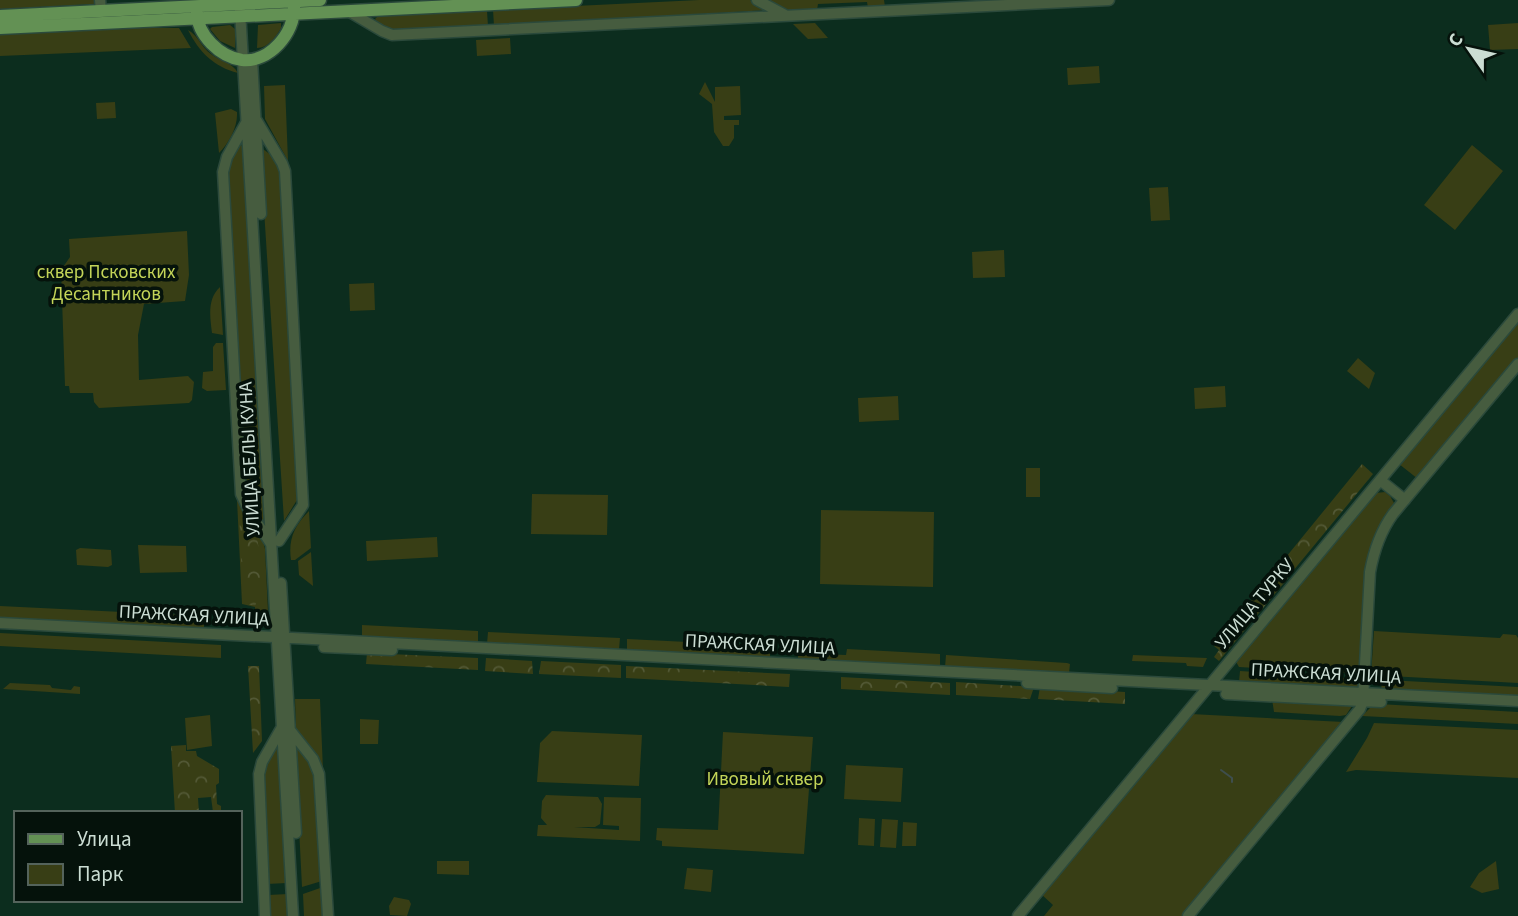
<svg xmlns="http://www.w3.org/2000/svg" width="1518" height="916" viewBox="0 0 1518 916" font-family="'Source Sans 3',sans-serif">
  <style>
    .green { fill: #383e15 }
    .forest { fill: url(#forest-crowns) }
    .lines { fill: none; stroke-linecap: round; stroke-linejoin: round }
    .stream { stroke: #3e4e4d; stroke-width: 2 }
    .minor-casing { stroke: #2b493b; stroke-width: 13 }
    .major-casing { stroke: #2b493b; stroke-width: 15 }
    .minor { stroke: #465c3f; stroke-width: 10 }
    .major { stroke: #639154; stroke-width: 12 }
    .labels { text-anchor: middle; dominant-baseline: central; stroke-width: 7; stroke-linejoin: round; paint-order: stroke }
    .park-label { font-size: 19px; fill: #c3d458; stroke: #05120b }
    .street-label { font-size: 19px; fill: #cbddd3; stroke: #05120b }
  </style>
  <defs>
    <pattern id="forest-crowns" width="20" height="18" patternUnits="userSpaceOnUse" patternTransform="scale(1.75)"><rect width="20" height="18" fill="#383e15"/><path d="M2 6a3 3 0 1 1 6 0M12 15a3 3 0 1 1 6 0" fill="none" stroke="#535936"/></pattern>
  </defs>
  <rect width="100%" height="100%" fill="#0c2d1e"/>
  <path class="green" d="M0,0H95V1L94,4L0,9Z
    M699,0H750L767,10L494,26L493,10Z
    M767,0H884L885,7L868,8L867,2L818,4L817,10L791,11Z
    M487,11L488,26L396,31C388,30 379,26 375,19L378,16Z
    M281,23V28C276,37 268,48 257,48L258,25Z
    M815,23L828,38L808,39L793,24Z
    M1518,23V49L1490,50L1488,25Z
    M230,25L235,29V48L220,41L210,29L212,27Z
    M117,28H179L191,48L0,56V34Z
    M188,30C198,35 201,47 211,54C220,61 232,62 238,73C214,67 199,52 188,30Z
    M510,38L511,54L477,56L476,40Z
    M1099,66L1100,83L1068,85L1067,68Z
    M705,82L715,102V87L740,86L741,115L724,116V120H739V125H734V138L729,146H723L714,132L712,104L699,94Z
    M285,85L288,161L265,119L264,86Z
    M115,102L116,118L97,119L96,103Z
    M231,109L237,112C238,127 229,143 219,153L215,113Z
    M239,145L245,146L266,520L262,522L247,498L245,488L227,172L231,157Z
    M1472,145L1503,171L1455,230L1424,205Z
    M260,147L274,157L281,176L297,500L284,521Z
    M1168,187L1170,220L1151,221L1149,188Z
    M187,231L189,275L185,301L144,304L138,335L139,380L188,376L194,382L192,400L189,403L99,408L94,402L93,393H70L69,386H65L61,270L70,257L69,239Z
    M1004,250L1005,277L973,278L972,252Z
    M374,283L375,310L350,311L349,284Z
    M220,287L223,335L212,333C210,317 207,299 220,287Z
    M1518,320V359L1418,479L1399,464Z
    M216,343H223L226,390L207,391L202,388L203,372L213,371V347Z
    M1358,358L1375,373L1369,389L1347,371Z
    M1225,386L1226,407L1195,409L1194,388Z
    M898,396L899,420L859,422L858,398Z
    M1026,468H1040V497H1026Z
    M1385,492L1390,496L1394,503L1379,530L1361,674L1239,667L1235,660L1376,493Z
    M532,494L608,495L607,535L531,534Z
    M240,499L262,537L265,549L268,611H255V607L242,604L237,500Z
    M821,510L934,512L933,587L820,584Z
    M309,511L311,548L295,560H291C288,540 294,526 309,511Z
    M437,537L438,557L367,561L366,541Z
    M138,545L186,546L187,572L140,573Z
    M80,548L111,550L112,565L108,567L77,565L76,550Z
    M311,552L313,586L299,575L298,561Z
    M0,606L204,616V629L0,618Z
    M362,625L478,631V642L362,637Z
    M1374,631L1500,638L1503,634L1516,635L1518,638V683L1371,675Z
    M488,632L620,638L619,650L487,644Z
    M0,633L221,645V658L0,646Z
    M627,639L770,646V658L627,650Z
    M795,647L820,648V654L846,655L847,649L940,654V667L798,660V656L794,655Z
    M946,655L1067,663L1070,664L1069,673L945,667Z
    M1133,655L1207,658L1203,667L1187,666L1186,663L1132,661Z
    M1240,671L1361,679L1358,688L1239,682Z
    M1387,680L1518,687V696L1381,690L1382,682Z
    M10,683L50,685L52,688L71,690L74,686L80,687V694L3,689Z
    M295,699H320L323,770L296,731Z
    M1272,699L1354,703L1346,715L1340,716L1274,712Z
    M1379,704L1518,712V724L1362,716L1370,708L1379,707Z
    M1191,714L1344,722L1183,916H1044L1053,905L1041,894Z
    M210,715L212,746L187,750L185,718Z
    M360,719L379,720L378,744H360Z
    M1374,723L1518,730V778L1356,770L1346,772L1367,738Z
    M552,731L642,735L639,786L537,782L540,743Z
    M723,732L813,737L804,854L662,846V841L656,840L657,828L718,830Z
    M297,746L315,773L322,881L302,887L295,748Z
    M276,747L279,748L287,883L267,884L263,770Z
    M846,765L903,768L901,802L844,799Z
    M546,795L598,797L602,804L600,824L595,827H574L619,830V826L603,825L604,797L641,798L640,841L537,836L538,825H547L541,818L542,801Z
    M859,818L875,819L874,846L858,845Z
    M882,819L898,820L896,848L880,847Z
    M903,822L917,823L916,846H902Z
    M437,861H469V875L437,874Z
    M1496,861L1499,889L1482,893L1470,887L1479,873Z
    M687,868L713,870L711,892L684,889Z
    M323,887L324,916H304L303,894Z
    M288,894L289,916H269L268,895Z
    M394,897L409,900L411,904L407,916L390,915L389,906Z"/>
  <path class="forest" d="M1362,464L1373,474L1293,571L1282,562Z
    M239,509H242C246,515 251,521 254,528C261,545 263,589 255,606L243,603Z
    M1277,569L1288,578L1219,661L1214,657L1219,650L1214,646Z
    M367,653L478,658V670L366,664Z
    M486,658L532,661L533,674L485,671Z
    M541,661L621,665V678L539,674Z
    M248,666H259L262,741L253,753Z
    M626,666L790,674L789,687L626,678Z
    M841,677L950,683V695L841,689Z
    M956,682L1034,687L1030,699L956,695Z
    M1040,687L1125,692V704L1038,699Z
    M186,745V751H196L197,756L219,769V783L216,785L217,804L221,806V812L209,813L213,812L211,797L198,798L199,813H175L171,746Z"/>
  <g class="lines">
    <path class="stream" d="M1221,770L1232,778V782"/>
    <g class="minor-casing">
      <path id="minor" d="M100,0L101,11
        M757,0L785,15
        M240,10L293,916
        M348,11L382,31L392,35L1109,0
        M252,60L261,214
        M247,121L227,157L223,172L241,494L248,509L271,544
        M257,121L282,163L285,171L303,505L279,541
        M1380,480L1405,500
        M281,583L296,833
        M0,623L1518,701
        M324,647L392,650
        M1027,683L1112,688
        M1226,694L1381,702
        M290,730L313,759L319,774L328,916
        M265,916L259,774L262,762L282,727
        M1018,916L1518,314
        M1188,916L1360,709L1363,701L1370,572C1374,550 1380,532 1393,514L1518,364"/>
    </g>
    <g class="major-casing">
      <path id="major" d="M197,12C197,35 220,57 242,60C269,63 295,33 294,7
        M0,16L320,0
        M0,28L576,0"/>
    </g>
    <use href="#minor" class="minor"/>
    <use href="#major" class="major"/>
  </g>
  <g class="labels">
    <g class="park-label">
      <text x="106" y="272">сквер Псковских<tspan x="106" dy="22">Десантников</tspan></text>
      <text x="765" y="779">Ивовый сквер</text>
    </g>
    <g class="street-label">
      <text transform="translate(250 459) rotate(-93)">УЛИЦА БЕЛЫ КУНА</text>
      <text transform="translate(1255 604) rotate(-50)">УЛИЦА ТУРКУ</text>
      <text transform="translate(194 616) rotate(3)">ПРАЖСКАЯ УЛИЦА</text>
      <text transform="translate(760 645) rotate(3)">ПРАЖСКАЯ УЛИЦА</text>
      <text transform="translate(1326 674) rotate(3)">ПРАЖСКАЯ УЛИЦА</text>
    </g>
  </g>
  <rect x="14" y="811" width="228" height="91" fill="#05120b" stroke="#54635b" stroke-width="2"/>
  <rect x="28" y="834" width="35" height="10" fill="#639154" stroke="#54635b" stroke-width="2"/>
  <text x="77" y="846" font-size="21" fill="#cbddd3">Улица</text>
  <rect x="28" y="864" width="35" height="21" fill="#383e15" stroke="#54635b" stroke-width="2"/>
  <text x="77" y="881" font-size="21" fill="#cbddd3">Парк</text>
  <g transform="translate(1469 49) rotate(304)" stroke="#05120b" stroke-width="5" paint-order="stroke">
  <path d="M0-5L12 26L0 18L-12 26Z" fill="#cbddd3"/>
  <text y="-10" font-size="19" font-weight="bold" text-anchor="middle" fill="#cbddd3">С</text>
  </g>
</svg>
